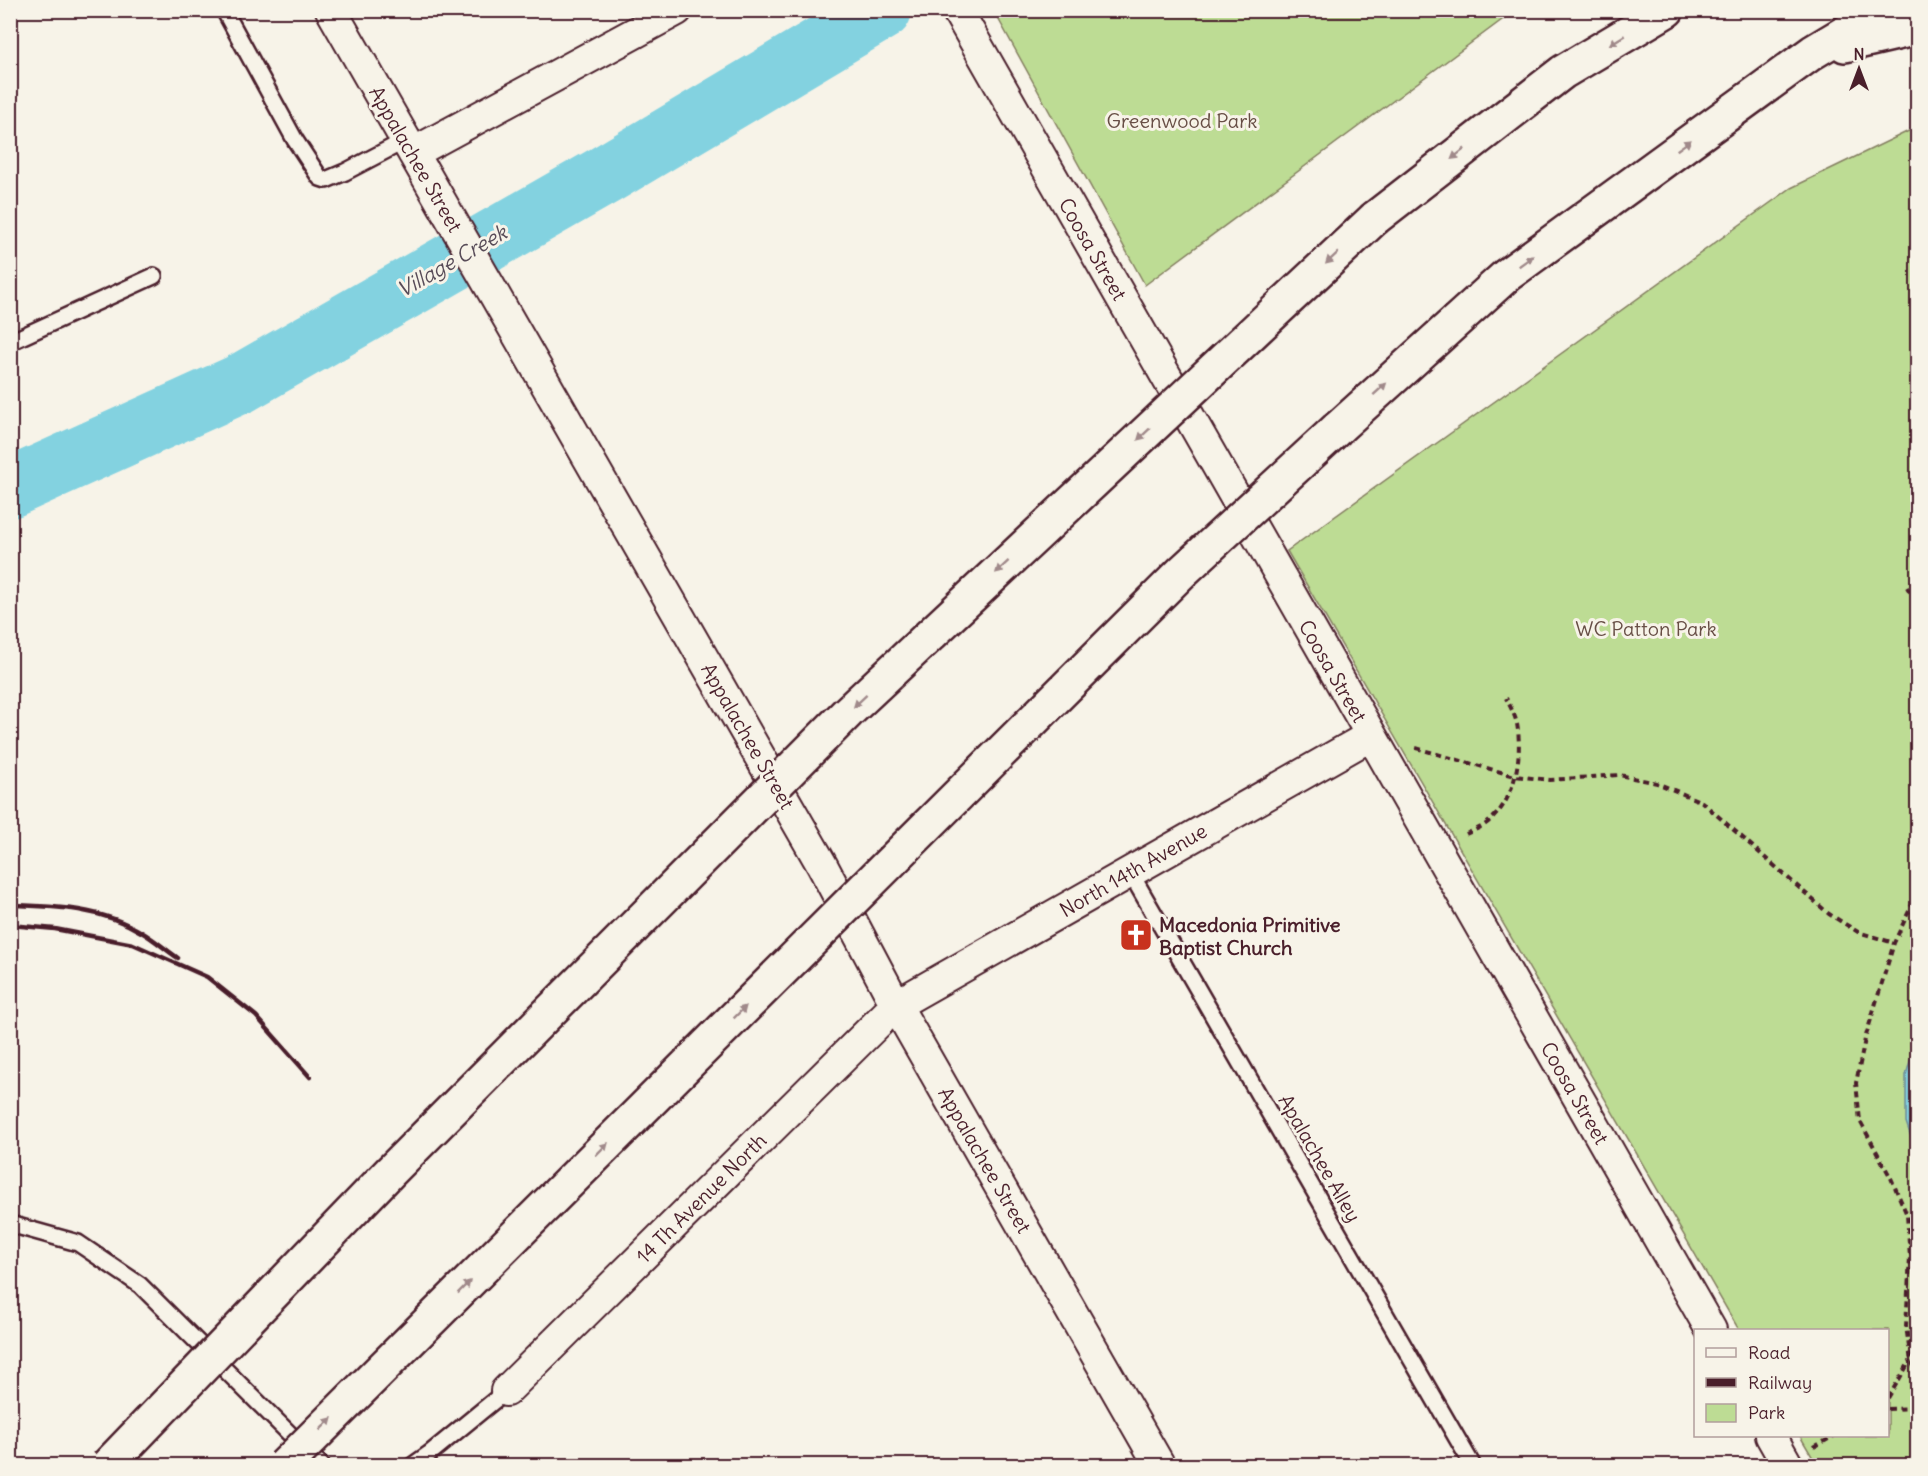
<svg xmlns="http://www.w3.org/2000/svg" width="1928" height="1476" viewBox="0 0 1928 1476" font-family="Delius,sans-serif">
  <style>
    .green { fill: #bddc94; stroke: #847e60; stroke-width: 1.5 }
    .water { fill: #83d2e0; stroke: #6c8a98; stroke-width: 1.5 }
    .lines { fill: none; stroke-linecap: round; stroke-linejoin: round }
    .shore { stroke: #616773; stroke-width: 1.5 }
    .river { stroke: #83d2e0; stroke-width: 60 }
    .lane-casing { stroke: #4a1f2b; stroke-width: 20 }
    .street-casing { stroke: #4a1f2b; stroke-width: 34 }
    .highway-casing { stroke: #4a1f2b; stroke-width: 38 }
    .path { stroke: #4a1f2b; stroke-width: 4; stroke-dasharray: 6 4.5; stroke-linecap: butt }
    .lane { stroke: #f7f3e8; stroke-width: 15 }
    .street { stroke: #f7f3e8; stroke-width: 30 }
    .highway { stroke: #f7f3e8; stroke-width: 33 }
    .rail { stroke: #4a1f2b; stroke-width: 4.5 }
    .highway-bridge-casing { stroke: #4a1f2b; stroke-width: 38; stroke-linecap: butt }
    .highway-bridge { stroke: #f7f3e8; stroke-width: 33 }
    .oneway { fill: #a0898a }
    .labels { text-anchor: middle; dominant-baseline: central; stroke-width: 6; stroke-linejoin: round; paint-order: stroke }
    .park-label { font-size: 20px; fill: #674e45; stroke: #f7f3e8 }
    .street-label { font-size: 20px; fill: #4a1f2b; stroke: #f7f3e8 }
    .poi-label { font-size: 20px; font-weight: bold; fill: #4a1f2b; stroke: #f7f3e8; text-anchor: start }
    .water-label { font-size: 21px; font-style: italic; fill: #584c58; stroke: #f7f3e8 }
  </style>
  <rect width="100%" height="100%" fill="#f7f3e8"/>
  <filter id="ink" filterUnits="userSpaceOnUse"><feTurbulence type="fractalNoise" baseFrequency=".0167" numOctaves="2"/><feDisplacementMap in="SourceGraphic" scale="12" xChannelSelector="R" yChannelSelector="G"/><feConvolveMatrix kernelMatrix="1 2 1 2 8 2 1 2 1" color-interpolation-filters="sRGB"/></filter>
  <g filter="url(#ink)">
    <path class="green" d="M994,11H1514L1145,285Z
      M1917,127V1465H1817L1800,1436H1888V1330H1739L1287,551L1791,188Z"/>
    <path class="water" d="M1917,1037V1154L1906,1122V1075Z"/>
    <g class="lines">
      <path class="shore" d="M1918,1057C1909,1083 1908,1111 1918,1137"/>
      <path class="river" d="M10,488L240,384L605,175L882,10"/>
      <g class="lane-casing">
        <path id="lane" d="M224,10L295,140L320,178L326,180L345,172L406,140
          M10,342L154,276
          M1130,872L1473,1466
          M10,1224L78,1243L140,1285L322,1466
          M412,1466L429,1454L506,1391"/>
      </g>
      <g class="street-casing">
        <path id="street" d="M331,10L822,865L896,1005L1160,1466
          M957,10L1711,1330
          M413,153L677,10
          M506,1391L896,1005L1370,736
          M1771,1436L1788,1466"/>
      </g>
      <g class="highway-casing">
        <path id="highway" d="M1845,45L1918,28
          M1375,218L1563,72L1667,10
          M1337,429L1507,275L1813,52L1883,10"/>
      </g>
      <path class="path" d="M1907,587L1918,605
        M1416,748L1515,776L1550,780L1619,775L1657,783L1702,802L1829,914L1858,932L1894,943
        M1466,834C1472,831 1481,828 1487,823C1515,802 1523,757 1517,724C1515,715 1510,706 1506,698
        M1918,892L1894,943L1865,1039L1856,1083L1860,1121L1891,1178L1907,1215L1910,1257L1906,1326L1911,1361L1918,1374
        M1888,1398L1910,1361
        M1888,1409L1918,1408
        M1814,1447L1834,1436"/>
      <use href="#lane" class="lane"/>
      <use href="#street" class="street"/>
      <use href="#highway" class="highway"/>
      <path class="rail" d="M10,905C56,906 103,908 143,933C155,940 166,950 178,958
        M10,925L55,929L133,944L207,977L256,1016L310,1077"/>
      <g class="highway-bridge-casing">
        <path id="highway-bridge" d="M107,1466L390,1172L848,712L1375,218
          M284,1466L1182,572L1337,429"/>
      </g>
      <use href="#highway-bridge" class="highway-bridge"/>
    </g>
    <defs><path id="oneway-solid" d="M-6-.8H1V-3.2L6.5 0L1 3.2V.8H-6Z" transform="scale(1.5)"/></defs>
    <g class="oneway">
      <use href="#oneway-solid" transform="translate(1617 40) rotate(149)"/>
      <use href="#oneway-solid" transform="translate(1684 145) rotate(-36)"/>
      <use href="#oneway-solid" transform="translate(1458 154) rotate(142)"/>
      <use href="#oneway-solid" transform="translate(1332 258) rotate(137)"/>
      <use href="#oneway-solid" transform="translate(1526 261) rotate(-36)"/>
      <use href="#oneway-solid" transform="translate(1380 389) rotate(-42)"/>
      <use href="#oneway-solid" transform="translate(1144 434) rotate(137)"/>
      <use href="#oneway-solid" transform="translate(1002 567) rotate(137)"/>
      <use href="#oneway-solid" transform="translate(860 701) rotate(137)"/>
      <use href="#oneway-solid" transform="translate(740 1012) rotate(-45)"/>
      <use href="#oneway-solid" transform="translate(602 1149) rotate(-45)"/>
      <use href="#oneway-solid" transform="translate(464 1287) rotate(-45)"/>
      <use href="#oneway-solid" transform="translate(326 1424) rotate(-45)"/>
    </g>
  </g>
  <defs>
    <g id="church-square" transform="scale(1.725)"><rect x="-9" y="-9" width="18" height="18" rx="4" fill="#c8321e" stroke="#f7f3e8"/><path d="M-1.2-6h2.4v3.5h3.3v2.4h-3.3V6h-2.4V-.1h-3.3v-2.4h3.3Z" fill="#fff"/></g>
  </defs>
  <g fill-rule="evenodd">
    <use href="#church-square" x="1136" y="935"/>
  </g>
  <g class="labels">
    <g class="park-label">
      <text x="1182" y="120">Greenwood Park</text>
      <text x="1646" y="628">WC Patton Park</text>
    </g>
    <g class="street-label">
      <text transform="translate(416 159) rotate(60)">Appalachee Street</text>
      <text transform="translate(1093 249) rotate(60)">Coosa Street</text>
      <text transform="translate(1333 671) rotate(60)">Coosa Street</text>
      <text transform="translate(748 736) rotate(60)">Appalachee Street</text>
      <text transform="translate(1133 870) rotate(-30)">North 14th Avenue</text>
      <text transform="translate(1575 1093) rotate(60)">Coosa Street</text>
      <text transform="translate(1320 1158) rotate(60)">Apalachee Alley</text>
      <text transform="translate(985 1160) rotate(60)">Appalachee Street</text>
      <text transform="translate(701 1198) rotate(-45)">14 Th Avenue North</text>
    </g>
    <g class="poi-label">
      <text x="1159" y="924">Macedonia Primitive<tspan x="1159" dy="23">Baptist Church</tspan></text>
    </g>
    <g class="water-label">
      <text transform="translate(452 261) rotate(-30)">Village Creek</text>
    </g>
  </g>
  <rect width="1928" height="1476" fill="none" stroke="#f7f3e8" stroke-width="36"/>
  <rect x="18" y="18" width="1892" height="1440" fill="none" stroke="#4a1f2b" stroke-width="2" filter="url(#ink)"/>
  <rect x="1694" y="1329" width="195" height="108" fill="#f7f3e8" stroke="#b29e9c" stroke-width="1.5"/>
  <rect x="1706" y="1348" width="30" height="9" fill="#f7f3e8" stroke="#b29e9c" stroke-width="1.5"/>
  <text x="1748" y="1359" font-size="18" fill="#4a1f2b">Road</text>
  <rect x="1706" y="1378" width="30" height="9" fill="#4a1f2b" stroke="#b29e9c" stroke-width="1.5"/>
  <text x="1748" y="1389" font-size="18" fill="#4a1f2b">Railway</text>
  <rect x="1706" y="1404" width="30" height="18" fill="#bddc94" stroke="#b29e9c" stroke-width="1.5"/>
  <text x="1748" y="1419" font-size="18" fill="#4a1f2b">Park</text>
  <g transform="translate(1859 69)" stroke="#f7f3e8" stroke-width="4.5" paint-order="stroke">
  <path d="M0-4.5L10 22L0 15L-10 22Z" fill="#4a1f2b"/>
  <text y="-9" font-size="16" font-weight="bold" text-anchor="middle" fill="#4a1f2b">N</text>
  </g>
</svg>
